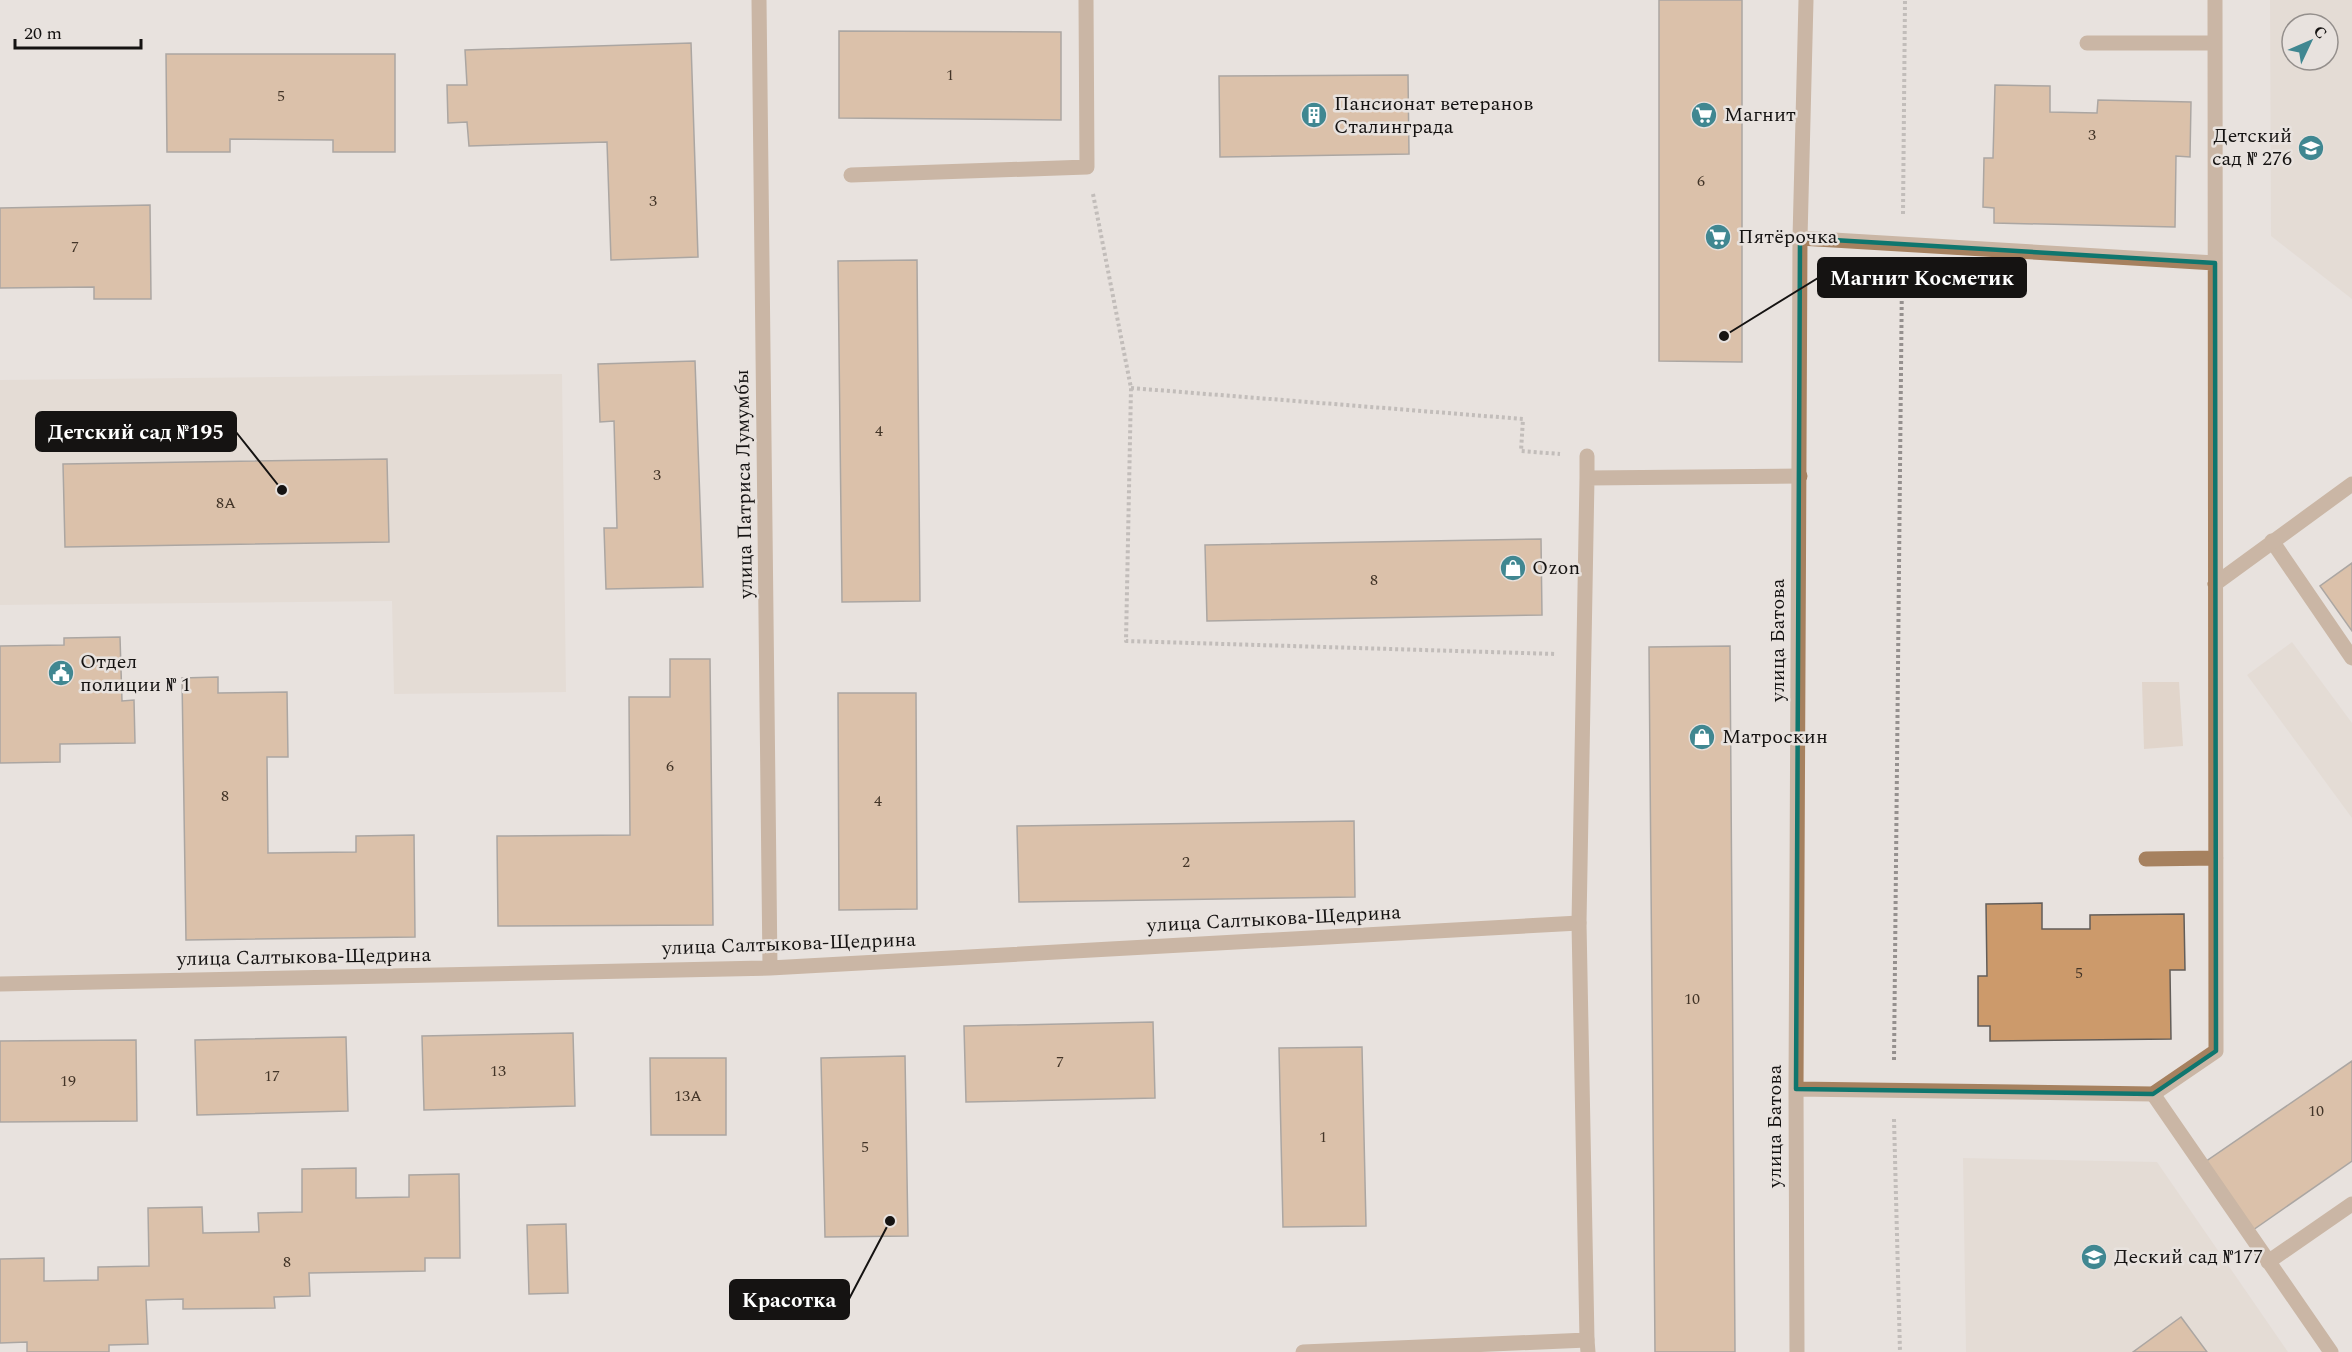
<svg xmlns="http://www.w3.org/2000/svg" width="2352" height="1352" viewBox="0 0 2352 1352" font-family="Spectral,serif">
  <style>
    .built { fill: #e1d5cb; fill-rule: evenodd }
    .building { fill: #cc9a6b; stroke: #635e5a; stroke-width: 1.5 }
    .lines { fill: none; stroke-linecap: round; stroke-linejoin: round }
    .path { stroke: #95908e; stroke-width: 4; stroke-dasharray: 3 3; stroke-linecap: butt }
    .lane { stroke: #a6815f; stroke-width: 15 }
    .street { stroke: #a6815f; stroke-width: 15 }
    .marked { fill: none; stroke: #0f766e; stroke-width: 4.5; stroke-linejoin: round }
    .labels { text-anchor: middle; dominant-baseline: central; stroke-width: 5; stroke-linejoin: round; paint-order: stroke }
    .number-label { font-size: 16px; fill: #433528 }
    .poi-label { font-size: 20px; fill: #151312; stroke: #e8e2de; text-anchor: start }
    .street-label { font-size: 20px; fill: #151312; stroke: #e8e2de }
    .leader { fill: none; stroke: #151312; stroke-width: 2 }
    .callout-dot { fill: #151312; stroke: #e8e2de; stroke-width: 2 }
    .callout { fill: #151312; stroke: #151312; stroke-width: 2 }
    .callout-label { font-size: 21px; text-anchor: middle; font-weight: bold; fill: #fff }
  </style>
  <rect width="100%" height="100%" fill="#e8e2de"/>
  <path class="built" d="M2270,0H2352V299L2271,236ZM2292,24H2328V60H2292Z
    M562,374L566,692L394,694L392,601L0,605V380Z
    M2292,642L2352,723V818L2247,675Z
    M2142,682H2179L2183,746L2144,749Z
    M1963,1158L2157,1162L2288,1352H1966Z"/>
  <path class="building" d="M1659,0H1742V362L1659,361Z
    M839,31L1061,32V120L839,118Z
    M691,43L698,257L611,260L607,142L469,146L467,122L448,123L447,85H467L465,50Z
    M166,54H395V152H333V140L230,139V152H167Z
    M1408,75L1409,154L1220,157L1219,76Z
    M1995,85L2050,86V112L2097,113L2098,100L2191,102L2190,157L2176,156L2175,227L1994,223V208L1983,207L1984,158H1993Z
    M150,205L151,299H94V287L0,288V208Z
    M917,260L920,601L842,602L838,261Z
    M695,361L703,587L606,589L604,528H617L614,421L600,422L598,364Z
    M387,459L389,542L65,547L63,464Z
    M1541,539L1542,615L1207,621L1205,545Z
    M2352,563V631L2320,586Z
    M120,637L122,701L134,700L135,743L60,744V762L0,763V646L64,645V638Z
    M1730,646L1735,1352H1655L1649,647Z
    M670,659H710L713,925L498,926L497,836L630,835L629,697H670Z
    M218,677V693L287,692L288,757H267L268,853L356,852V836L414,835L415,937L186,940L182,678Z
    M838,693H916L917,909L839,910Z
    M1354,821L1355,897L1019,902L1017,826Z
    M2042,903V929H2090V915L2184,914L2185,970H2170L2171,1039L1990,1041V1026H1978V976H1987L1986,904Z
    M1153,1022L1155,1098L966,1102L964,1026Z
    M573,1033L575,1106L424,1110L422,1036Z
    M346,1037L348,1111L197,1115L195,1040Z
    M136,1040L137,1121L0,1122V1041Z
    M1362,1047L1366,1226L1283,1227L1279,1048Z
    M905,1056L908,1236L825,1237L821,1058Z
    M650,1058H726V1135H651Z
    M2352,1061V1161L2253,1230L2205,1162Z
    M356,1168V1198L409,1197V1175L459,1174L460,1258H425V1271L309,1273L310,1296L274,1297L275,1308L183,1309V1299L146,1300L148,1344L109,1345V1352H27V1342L0,1343V1259L44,1258V1281L98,1280V1267L149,1266L148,1208L202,1207L203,1233L259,1232L258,1213L302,1212V1169Z
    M566,1224L568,1293L529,1294L527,1225Z
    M2181,1317L2207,1352H2133Z"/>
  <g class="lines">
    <path class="path" d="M1093,194L1131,388L1126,641L1556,654
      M1903,214L1905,0
      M1131,388L1523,419L1521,451L1560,454
      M1894,1060L1902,273
      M1894,1119L1900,1352"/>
    <path class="lane" d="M851,175L1087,167L1086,0
      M1587,456V478
      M2272,541L2352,658
      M2153,1094L2331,1352
      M2268,1262L2352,1204
      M1303,1352L1587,1340L1579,923L1587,478L1800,476"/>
    <path class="street" d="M759,0L770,968
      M2087,43H2215
      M1800,238L2215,263
      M2215,584L2352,484
      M2146,859L2216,858
      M0,984L770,968L1579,923
      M1796,1089L2153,1094L2216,1051L2215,0
      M1587,1340L1588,1352
      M1797,1352L1796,1089L1800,238L1806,0"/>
  </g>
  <path d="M0 0H2352V1352H0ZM1800,238L2215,263L2216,1051L2153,1094L1796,1089Z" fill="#e8e2de" fill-opacity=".55" fill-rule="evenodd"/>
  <path class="marked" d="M1800,238L2215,263L2216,1051L2153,1094L1796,1089Z"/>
  <defs>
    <g id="building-disc" transform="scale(1.35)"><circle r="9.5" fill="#408791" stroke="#e8e2de"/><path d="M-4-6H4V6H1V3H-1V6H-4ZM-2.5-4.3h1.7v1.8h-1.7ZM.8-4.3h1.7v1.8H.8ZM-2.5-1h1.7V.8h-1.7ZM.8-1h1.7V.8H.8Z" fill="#fff"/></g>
    <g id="supermarket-disc" transform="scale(1.35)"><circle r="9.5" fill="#408791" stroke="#e8e2de"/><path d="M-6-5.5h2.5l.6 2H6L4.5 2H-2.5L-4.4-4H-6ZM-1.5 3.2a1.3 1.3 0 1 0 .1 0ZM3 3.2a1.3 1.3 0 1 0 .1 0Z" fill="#fff"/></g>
    <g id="school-disc" transform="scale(1.35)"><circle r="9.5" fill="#408791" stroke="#e8e2de"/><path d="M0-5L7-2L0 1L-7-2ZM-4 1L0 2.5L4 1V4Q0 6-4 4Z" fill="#fff"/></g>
    <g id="shop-disc" transform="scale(1.35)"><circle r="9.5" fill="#408791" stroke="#e8e2de"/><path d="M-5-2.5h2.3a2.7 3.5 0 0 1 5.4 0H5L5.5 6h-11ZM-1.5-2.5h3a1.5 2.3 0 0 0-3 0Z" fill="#fff"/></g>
    <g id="civic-disc" transform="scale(1.35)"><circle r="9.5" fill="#408791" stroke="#e8e2de"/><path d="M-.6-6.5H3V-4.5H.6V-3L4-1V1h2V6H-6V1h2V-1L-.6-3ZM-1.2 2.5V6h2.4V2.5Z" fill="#fff"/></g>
  </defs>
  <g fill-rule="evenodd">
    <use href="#building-disc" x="1314" y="115"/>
    <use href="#supermarket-disc" x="1704" y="115"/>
    <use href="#school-disc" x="2311" y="148"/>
    <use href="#supermarket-disc" x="1718" y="237"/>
    <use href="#shop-disc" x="1513" y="568"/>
    <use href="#civic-disc" x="61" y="673"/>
    <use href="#shop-disc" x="1702" y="737"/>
    <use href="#school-disc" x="2094" y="1257"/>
  </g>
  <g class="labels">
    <g class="number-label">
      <text x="950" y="75">1</text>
      <text x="281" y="96">5</text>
      <text x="2092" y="135">3</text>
      <text x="1701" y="181">6</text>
      <text x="653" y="201">3</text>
      <text x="75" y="247">7</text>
      <text x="879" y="431">4</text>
      <text x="657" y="475">3</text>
      <text x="226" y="503">8А</text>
      <text x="1374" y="580">8</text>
      <text x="670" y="766">6</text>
      <text x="225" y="796">8</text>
      <text x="878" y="801">4</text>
      <text x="1186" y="862">2</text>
      <text x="2079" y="973">5</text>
      <text x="1692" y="999">10</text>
      <text x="1060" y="1062">7</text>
      <text x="498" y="1071">13</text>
      <text x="272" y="1076">17</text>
      <text x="68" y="1081">19</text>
      <text x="688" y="1096">13А</text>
      <text x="2316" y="1111">10</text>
      <text x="1323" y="1137">1</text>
      <text x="865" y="1147">5</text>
      <text x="287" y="1262">8</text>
    </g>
    <g class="poi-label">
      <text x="1334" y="104">Пансионат ветеранов<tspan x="1334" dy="23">Сталинграда</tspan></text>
      <text x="1724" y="115">Магнит</text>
      <text x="2292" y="136" text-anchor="end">Детский<tspan x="2292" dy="23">сад № 276</tspan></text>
      <text x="1738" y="237">Пятёрочка</text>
      <text x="1532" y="568">Ozon</text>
      <text x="80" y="662">Отдел<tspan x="80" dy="23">полиции № 1</tspan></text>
      <text x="1722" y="737">Матроскин</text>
      <text x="2114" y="1257">Деский сад №177</text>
    </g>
    <g class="street-label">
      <text transform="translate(744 484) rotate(-91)">улица Патриса Лумумбы</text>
      <text transform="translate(1778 640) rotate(-90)">улица Батова</text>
      <text transform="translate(1274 919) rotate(-3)">улица Салтыкова-Щедрина</text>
      <text transform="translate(789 944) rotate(-2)">улица Салтыкова-Щедрина</text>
      <text transform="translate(304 957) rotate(-1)">улица Салтыкова-Щедрина</text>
      <text transform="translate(1775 1126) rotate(-90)">улица Батова</text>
    </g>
  </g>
  <path class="leader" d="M1724 336L1818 278M282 490L236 432M890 1221L849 1299"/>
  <g class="callout-dot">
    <circle cx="1724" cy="336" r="6"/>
    <circle cx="282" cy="490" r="6"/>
    <circle cx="890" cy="1221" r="6"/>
  </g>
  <g class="callout">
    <rect x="1818" y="258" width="208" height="39" rx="6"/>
    <rect x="36" y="412" width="200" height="39" rx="6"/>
    <rect x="730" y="1280" width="119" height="39" rx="6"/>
  </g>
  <g class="callout-label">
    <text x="1922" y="285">Магнит Косметик</text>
    <text x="136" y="439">Детский сад №195</text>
    <text x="789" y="1307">Красотка</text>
  </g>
  <g transform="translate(2310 42) rotate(46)"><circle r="28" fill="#e8e2de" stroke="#948f8c" stroke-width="1.5"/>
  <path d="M0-4.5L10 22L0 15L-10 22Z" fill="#408791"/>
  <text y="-9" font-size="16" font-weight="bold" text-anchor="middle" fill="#151312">С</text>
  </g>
  <path d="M15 39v9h126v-9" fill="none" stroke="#151312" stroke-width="3"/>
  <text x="24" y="39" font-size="18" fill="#151312" stroke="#e8e2de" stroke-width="4.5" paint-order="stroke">20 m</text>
</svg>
